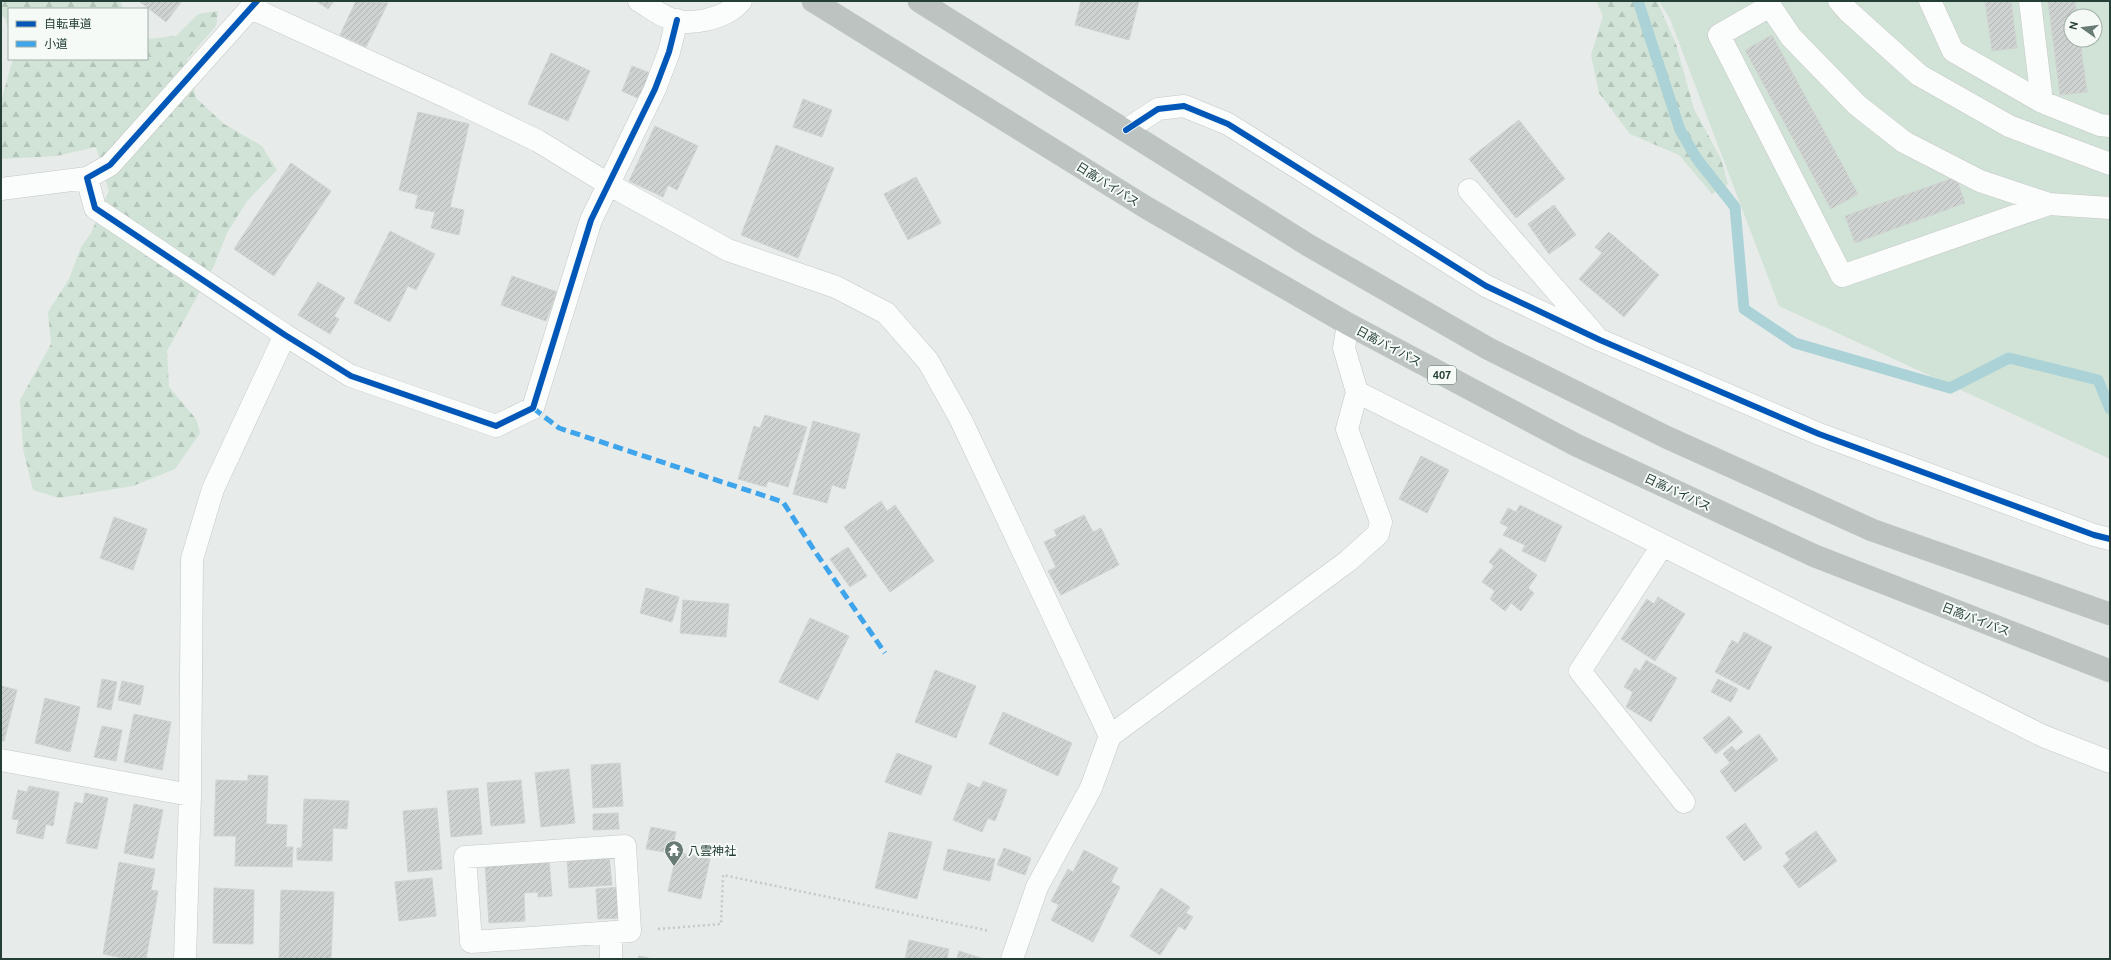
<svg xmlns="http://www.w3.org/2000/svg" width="2111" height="960" viewBox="0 0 2111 960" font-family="Ubuntu,'Noto Sans JP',sans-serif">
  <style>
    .grass { fill: #d1e3d6; fill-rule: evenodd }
    .forest { fill: url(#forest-firs) }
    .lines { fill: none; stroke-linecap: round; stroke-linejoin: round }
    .stream { stroke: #aad2d7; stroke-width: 11 }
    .building { fill: url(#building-hatch); stroke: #cfd4d2 }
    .minor-casing { stroke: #c4c8c6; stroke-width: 23 }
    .highway-casing { stroke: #c2cac7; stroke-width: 23 }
    .path { stroke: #c2cbc7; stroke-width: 2.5; stroke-dasharray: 2 3; stroke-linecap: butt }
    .minor { stroke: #fbfcfc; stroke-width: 22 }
    .highway { stroke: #bcc3c1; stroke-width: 22 }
    .quiet { stroke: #3ea4eb; stroke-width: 5; stroke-dasharray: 10 5; stroke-linecap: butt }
    .cycleway-casing { stroke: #f5faf7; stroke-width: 8 }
    .cycleway { stroke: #0057b8; stroke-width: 6 }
    .labels { text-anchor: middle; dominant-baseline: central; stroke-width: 4; stroke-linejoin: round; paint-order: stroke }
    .shield { fill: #f5faf7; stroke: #637670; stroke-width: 1 }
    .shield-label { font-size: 11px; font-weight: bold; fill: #253e36 }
    .street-label { font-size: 12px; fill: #253e36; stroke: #f5faf7 }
    .poi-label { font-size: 12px; fill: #253e36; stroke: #f5faf7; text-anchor: start }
  </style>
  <defs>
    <pattern id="forest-firs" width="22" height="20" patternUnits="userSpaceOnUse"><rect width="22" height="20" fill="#d1e3d6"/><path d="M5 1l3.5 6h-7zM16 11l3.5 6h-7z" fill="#b3c4b8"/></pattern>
    <pattern id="building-hatch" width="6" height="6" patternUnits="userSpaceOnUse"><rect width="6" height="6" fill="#ced2d0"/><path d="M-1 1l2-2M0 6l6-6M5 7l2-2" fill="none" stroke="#b1b5b3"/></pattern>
  </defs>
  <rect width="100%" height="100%" fill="#e7ebe9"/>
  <path class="grass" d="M1659,1H2110V459L1779,306L1670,19ZM2071,16H2095V40H2071Z"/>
  <path class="forest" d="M1,1H120L123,9H9V30L5,18L1,16Z
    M1596,1H1657L1676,44L1694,109L1721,159L1728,184L1712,194L1679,155L1630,134L1599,93L1591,55L1603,16Z
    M218,11L216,26L187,59L196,98L224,124L262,146L277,170L247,201L227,233L214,266L167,351L169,387L196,419L200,433L175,469L133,486L59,498L33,490L23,449L20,400L51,344L48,312L69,279L81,247L91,233L109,191L96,147L56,156L2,159L1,101L13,59H147V39L176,36L198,14Z"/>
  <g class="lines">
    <path class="stream" d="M1638,1L1680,130L1697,159L1735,207L1744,309L1795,343L1950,388L2009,358L2098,380L2110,409"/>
  </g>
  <path class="building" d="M139,1H182L166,22Z
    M316,1H334L328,9Z
    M356,1L388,3L366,47L340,35Z
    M1081,1H1139L1129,40L1075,25Z
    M1985,1H2011L2017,48L1992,51Z
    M2048,1H2075L2077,16H2071V40H2080L2087,92L2060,95Z
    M1772,35L1858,194L1831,209L1745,50Z
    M551,53L590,71L568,121L528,104Z
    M632,66L650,73L640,99L622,91Z
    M803,99L832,110L822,137L793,127Z
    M418,112L469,124L450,207L464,210L459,235L431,228L435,212L415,208L418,195L399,190Z
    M1519,120L1565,179L1516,218L1469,159Z
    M655,126L698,146L677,190L668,185L663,197L629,181Z
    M776,145L834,168L798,258L741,235Z
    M291,163L331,191L274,276L234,249Z
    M916,177L941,223L908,240L884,194Z
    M1956,177L1965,203L1855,243L1845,216Z
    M1554,205L1576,235L1549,254L1528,224Z
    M390,231L435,254L416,290L408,286L390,322L354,303Z
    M1609,232L1659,275L1624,317L1579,279L1602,253L1595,247Z
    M512,276L557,292L546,321L501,305Z
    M318,282L345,298L334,316L339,319L330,334L298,315Z
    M765,415L807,427L788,487L768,481L766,487L738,479L754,426L760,428Z
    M813,421L860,434L845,489L832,485L827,503L793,494Z
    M1421,456L1449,470L1427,513L1399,499Z
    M881,501L887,511L895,505L934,561L890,592L844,527Z
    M1520,505L1562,526L1545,562L1522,551L1525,545L1503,535L1508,527L1500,523L1508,508L1516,512Z
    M1084,515L1093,532L1101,528L1119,565L1061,595L1048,571L1056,567L1044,542L1057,536L1054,530Z
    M114,517L147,529L133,570L100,558Z
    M848,547L867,576L850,587L830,559Z
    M1500,548L1537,575L1528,588L1534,593L1521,611L1511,603L1505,611L1490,599L1495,591L1482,582L1494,566L1489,562Z
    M646,588L679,597L672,622L640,613Z
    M1658,597L1685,614L1655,661L1621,639L1647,599L1654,604Z
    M683,600L729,604L726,637L680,633Z
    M810,618L849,636L818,700L779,682Z
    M1744,632L1772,647L1749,690L1715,672L1732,640L1738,644Z
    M1646,660L1677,678L1651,722L1626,707L1633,692L1624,687L1635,668L1640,671Z
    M935,670L976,686L956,738L915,722Z
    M102,679L117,682L111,710L97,707Z
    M1718,679L1738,689L1731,702L1711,692Z
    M122,681L144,686L140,705L118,700Z
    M1,686L17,690L4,741H1Z
    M45,698L80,707L70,752L35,743Z
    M1003,712L1072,743L1058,776L989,744Z
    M134,714L171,722L162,770L124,762Z
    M1729,716L1743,732L1716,754L1703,738Z
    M102,726L122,730L116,761L94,757Z
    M1759,734L1778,760L1735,792L1720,771L1730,763L1723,754L1732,746L1736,751Z
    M897,753L932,766L921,795L885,782Z
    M620,763L623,806L593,808L591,765Z
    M569,769L575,823L541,827L535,773Z
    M248,775L268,776L266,824L287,825L286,847H293L292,867L235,866L236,836H214L216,780L248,781Z
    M521,780L525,823L491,826L487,783Z
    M983,781L1007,790L995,821L988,818L982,832L953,820L968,783L980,788Z
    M29,786L59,792L53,826L46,824L43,839L16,833L19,820L12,819L18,790L27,792Z
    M478,788L482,834L451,837L447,791Z
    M85,793L108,798L97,849L66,843L75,802L83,804Z
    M304,799L349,801L347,829L333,828L332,861L297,860V848H302Z
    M134,804L163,810L153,859L124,853Z
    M437,808L442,869L408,872L403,811Z
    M618,813L619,829L593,830V814Z
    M1745,823L1762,848L1744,861L1726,837Z
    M651,827L676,832L671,853L646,849Z
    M1816,831L1837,861L1799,888L1783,866L1790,860L1785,853Z
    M889,832L932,842L917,899L875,888Z
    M1004,848L1031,858L1025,875L997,865Z
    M948,849L995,859L990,881L943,870Z
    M1084,850L1118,868L1111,882L1120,887L1093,942L1051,920L1059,905L1051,901L1068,869L1073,872Z
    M677,852L710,859L701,899L668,891Z
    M609,855L612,885L569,888L567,857Z
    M549,859L552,896L538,897V892L524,893L525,921L489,923L485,864Z
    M119,862L155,869L151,890L158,891L146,959H128L103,954Z
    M432,878L436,916L399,921L395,882Z
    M620,887L622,918L598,919L596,889Z
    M214,888L254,890L253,944L213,943Z
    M1161,888L1190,907L1186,913L1193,917L1185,930L1179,926L1160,955L1130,936Z
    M281,890L334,892L331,959H279Z
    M909,940L949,949L947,959H905Z
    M959,951L984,959H957Z
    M639,956L653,959H638Z"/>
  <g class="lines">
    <g class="minor-casing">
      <path id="minor" d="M257,1L110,165L87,178L95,208L285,335L351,376L496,426L533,408L591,220L655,89L669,52L677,20
        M639,1C648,6 657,13 666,17C688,28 726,19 741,1
        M1839,1L1848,11L1919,75L2009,126L2110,164
        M1930,1L1953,51L2042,102L2100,125L2110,126
        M2030,1L2042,102
        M251,8L449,98L538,141L608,184L728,250L836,287L886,313L928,361L961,420L1110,736L1091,788L1037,887L1012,959
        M1126,130L1158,109L1184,106L1228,124L1486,286L1600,340L1819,434L2094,535L2110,539
        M1,189L87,178
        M1469,190L1594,334
        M2049,204L1980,181L1904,142L1857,105L1791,37L1770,6L1719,35L1842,276L2049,204L2110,208
        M1348,324L1344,348L1357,392L2043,736L2110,762
        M1662,546L1580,671L1684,802
        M1110,736L1348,561L1378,534L1381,522L1347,429L1357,392
        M1,760L190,795
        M625,846L630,931L471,942L465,857Z
        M185,959L190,795L192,559L213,489L285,335
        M611,959V932"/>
    </g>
    <g class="highway-casing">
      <path id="highway" d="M813,1L1147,208L1348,324L1576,445L1815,556L2110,671
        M919,1L1308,245L1489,349L1666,437L1872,530L2110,614"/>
    </g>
    <path class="path" d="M658,929L721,924L723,875L990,931"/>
    <use href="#minor" class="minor"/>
    <use href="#highway" class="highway"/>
    <path class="quiet" d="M533,408L559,428L783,502L816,553L885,653"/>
    <g class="cycleway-casing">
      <path id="cycleway" d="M257,1L110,165L87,178L95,208L285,335L351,376L496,426L533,408L591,220L655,89L669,52L677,20
        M1126,130L1158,109L1184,106L1228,124L1486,286L1600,340L1819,434L2094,535L2110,539"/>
    </g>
    <use href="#cycleway" class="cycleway"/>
  </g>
  <defs>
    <g id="temple-pin" transform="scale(1)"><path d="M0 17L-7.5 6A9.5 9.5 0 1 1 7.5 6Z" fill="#697b75" stroke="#f5faf7"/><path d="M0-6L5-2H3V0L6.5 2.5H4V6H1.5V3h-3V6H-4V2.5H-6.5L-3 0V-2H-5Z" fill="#fff"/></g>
  </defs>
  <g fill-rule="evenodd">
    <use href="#temple-pin" x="674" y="850"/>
  </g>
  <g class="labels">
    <rect class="shield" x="1428" y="366" width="28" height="18" rx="3"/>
    <g class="shield-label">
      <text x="1442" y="375">407</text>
    </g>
    <g class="street-label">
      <text transform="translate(1108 184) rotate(32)">日高バイパス</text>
      <text transform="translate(1389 346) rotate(28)">日高バイパス</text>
      <text transform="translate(1678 492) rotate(25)">日高バイパス</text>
      <text transform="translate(1976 619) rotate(21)">日高バイパス</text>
    </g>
    <g class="poi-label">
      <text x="688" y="850">八雲神社</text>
    </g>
  </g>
  <rect width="2111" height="960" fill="none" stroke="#253e36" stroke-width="4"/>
  <rect x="8" y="8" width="140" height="52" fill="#f5faf7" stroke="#a2afaa"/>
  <rect x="16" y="21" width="20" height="6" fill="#0057b8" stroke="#a2afaa"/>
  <text x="44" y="28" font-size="12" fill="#253e36">自転車道</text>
  <rect x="16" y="41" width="20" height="6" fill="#3ea4eb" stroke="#a2afaa"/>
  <text x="44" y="48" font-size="12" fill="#253e36">小道</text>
  <g transform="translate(2083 28) rotate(284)"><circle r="19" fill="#f5faf7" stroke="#a2afaa"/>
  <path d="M0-3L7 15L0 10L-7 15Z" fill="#697b75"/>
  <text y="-6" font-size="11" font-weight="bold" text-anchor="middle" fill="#253e36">N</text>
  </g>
</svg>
